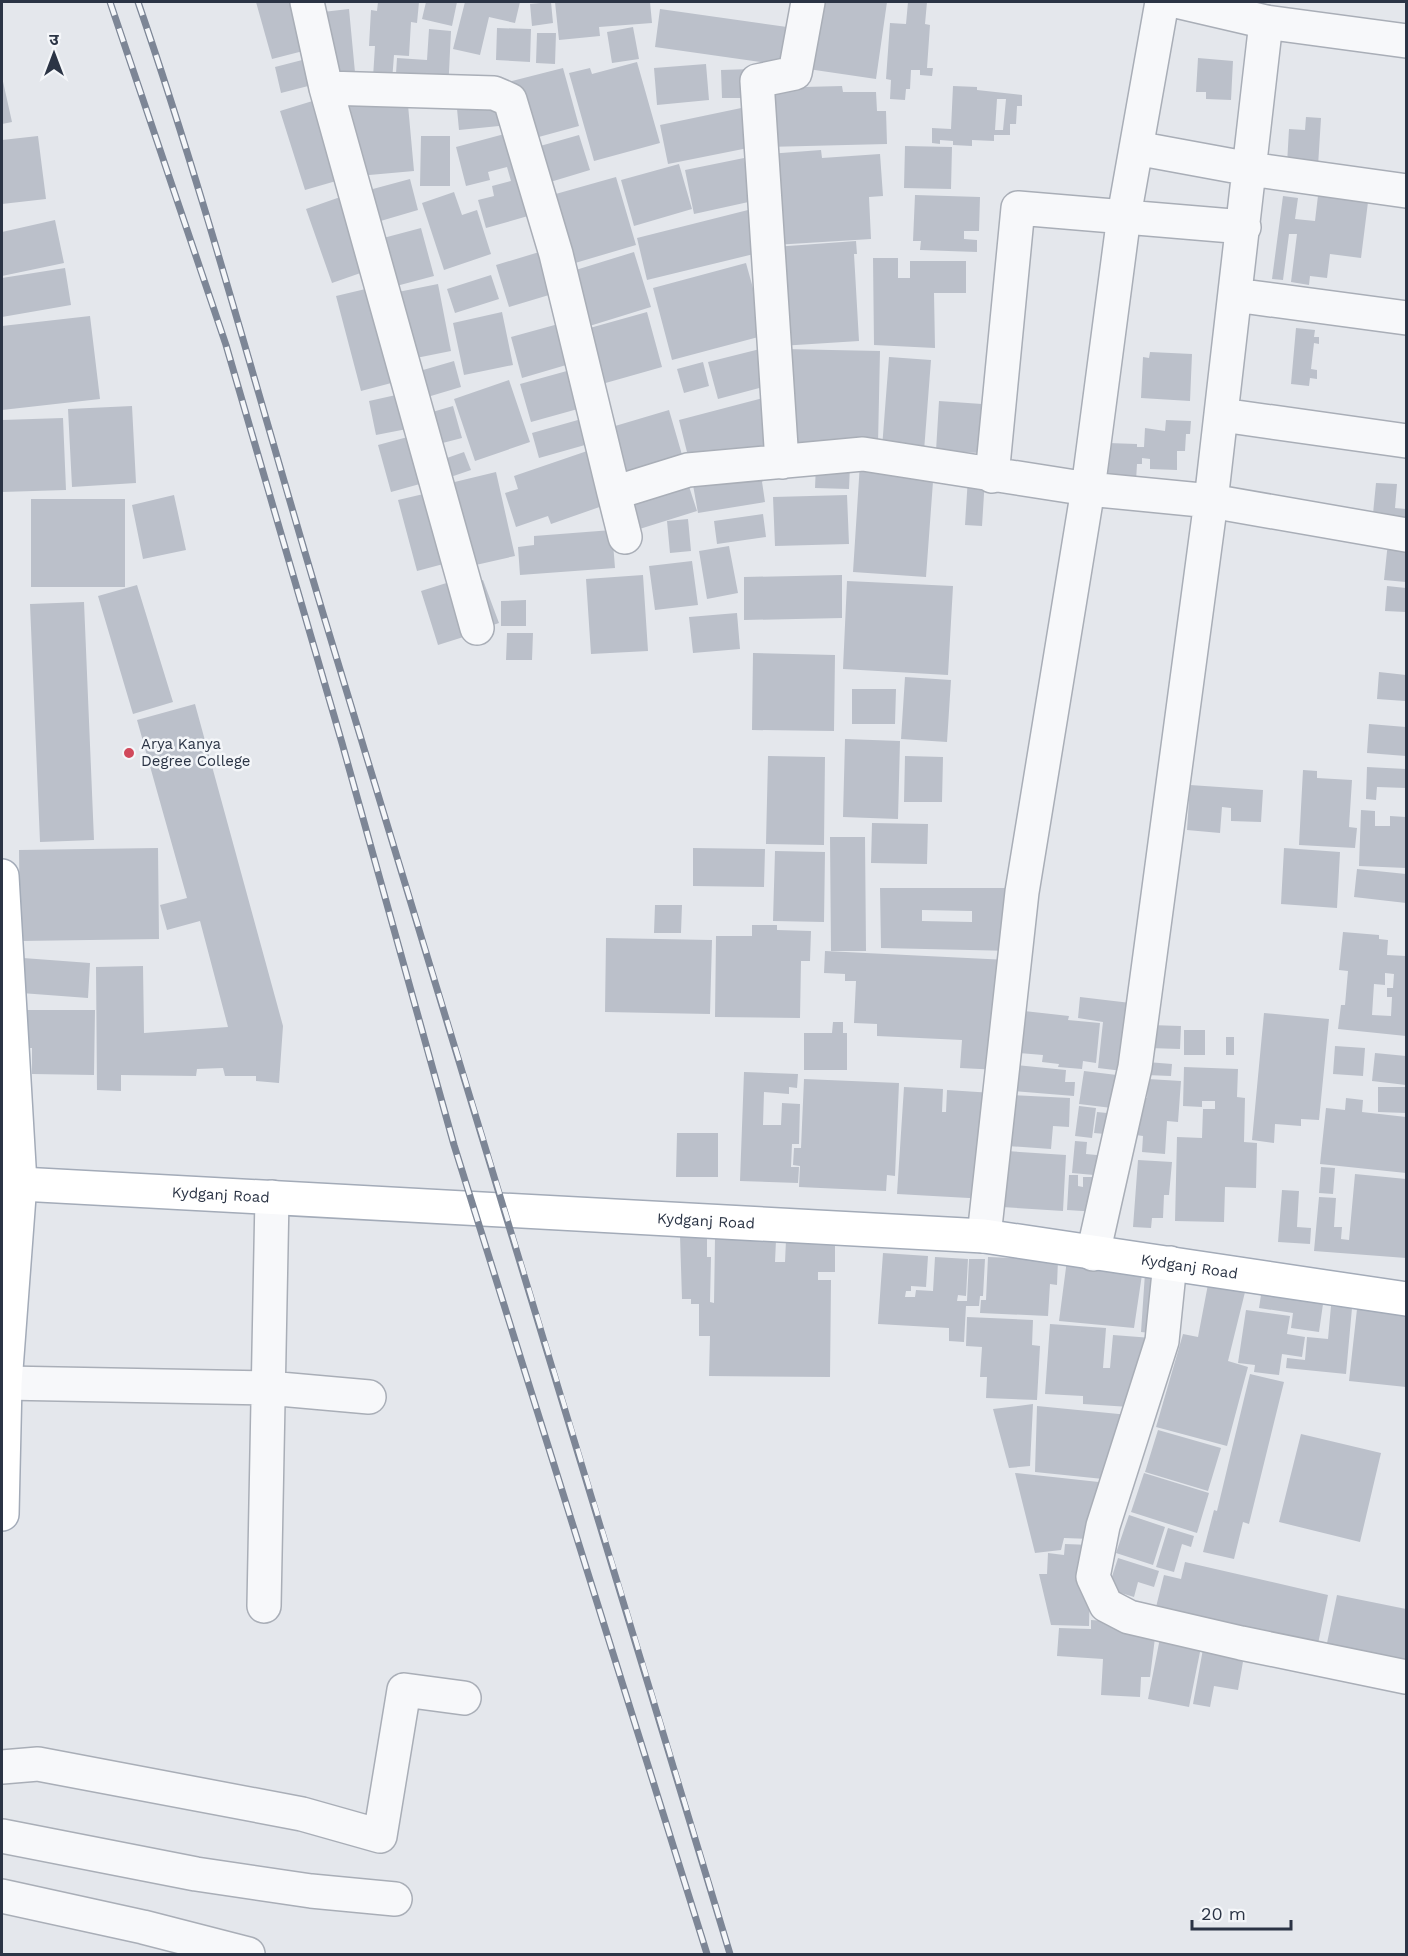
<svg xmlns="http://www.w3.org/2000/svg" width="1408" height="1956" viewBox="0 0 1408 1956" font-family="'Work Sans','Noto Sans Devanagari',sans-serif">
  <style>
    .building { fill: #bbc0ca; fill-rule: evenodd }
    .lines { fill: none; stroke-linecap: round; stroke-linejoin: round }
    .minor-casing { stroke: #a9aeb7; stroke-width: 36 }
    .major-casing { stroke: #a3abb8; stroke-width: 36 }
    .minor { stroke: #f7f8fa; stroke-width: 33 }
    .major { stroke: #fff; stroke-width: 33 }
    .rail-casing { stroke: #7d8696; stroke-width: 7 }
    .rail { stroke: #f4f6f9; stroke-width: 4.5; stroke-dasharray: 14; stroke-linecap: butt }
    .poi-dot { fill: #d1495b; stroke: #f4f6f9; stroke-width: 2 }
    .labels { text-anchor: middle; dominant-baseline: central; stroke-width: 5; stroke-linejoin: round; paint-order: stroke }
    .poi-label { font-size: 15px; fill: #2b3445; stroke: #f4f6f9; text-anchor: start }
    .street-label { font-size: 15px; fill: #2b3445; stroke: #f4f6f9 }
  </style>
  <rect width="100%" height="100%" fill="#e4e7ec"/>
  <path class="building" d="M256,2H298L311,49L272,59Z
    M378,2H419L417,23L411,22L409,56L394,55L391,94L372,93L375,46H369L371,10L377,11Z
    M426,2H457L452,26L422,19Z
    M465,2H520L515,23L489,17L480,55L453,49Z
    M551,2L553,23L532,26L530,4Z
    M555,2H650L652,23L599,27L600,36L559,40Z
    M818,2H887L876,79L808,69Z
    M908,2H927L925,24L930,25L927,68H933L932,76L920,75V70H911L910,89H906L905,100L890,99L891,80L886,79L890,23L906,24Z
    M349,9L356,83L321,86L314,13Z
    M660,9L787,27L781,65L655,47Z
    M633,27L639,59L612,63L607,32Z
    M497,28L531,29L530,62L496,60Z
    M429,29L451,31L448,92L395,90L397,58L427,60Z
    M537,33H556L555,64L536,63Z
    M310,58L316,84L281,93L275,67Z
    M1198,58L1233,61L1231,100L1206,99V92H1196Z
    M637,62L660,143L594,161L569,73L590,68L592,74Z
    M706,64L709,100L657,105L654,68Z
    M563,68L579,126L524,141L508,82Z
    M752,69V98H722L721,70Z
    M2,77L12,122L2,124Z
    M842,86L843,92H876L877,111H886L887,144L766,147L765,88Z
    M953,86L977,87V90L1022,95V106H1017L1016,124H1010V135H994V141L972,140V146L953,145V141L940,140V144L932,143V128L951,129ZM997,99H1006L1003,130H995Z
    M339,94L408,105L414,171L347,177Z
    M496,94L499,126L459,130L456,98Z
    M319,99L343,179L305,190L280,111Z
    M746,107L753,147L668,164L660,125Z
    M1306,117L1321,118L1318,166L1287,164L1289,129L1305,130Z
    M512,132L535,214L486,228L478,200L494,196L492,186L511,181L507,167L488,172L490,180L466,186L456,147Z
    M579,135L590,170L537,186L526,150Z
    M38,136L46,199L2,204V140Z
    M421,136H450V186H420Z
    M905,146L952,147L951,189L904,188Z
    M821,150L822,158L880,154L883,196L869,197L871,239L774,245L768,154Z
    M744,158L753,201L694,214L685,170Z
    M679,164L692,209L634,226L621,180Z
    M616,177L636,245L565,266L545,197Z
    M410,179L418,210L367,225L358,193Z
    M1319,187L1369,194L1361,258L1330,254L1327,278L1310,276L1309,285L1291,282L1297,234H1289L1283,280L1272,279L1283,196L1298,198L1295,219L1315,221Z
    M454,192L462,215L477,210L491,254L444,270L422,203Z
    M346,195L372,269L332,283L306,209Z
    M915,195L980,197L979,231H964V239L977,240V252L920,250L921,241H913Z
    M748,210L758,253L647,280L637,238Z
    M55,220L64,263L2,276V232Z
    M421,228L434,276L385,289L372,241Z
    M856,241L857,254H854L859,341L780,346L774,247Z
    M546,250L559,292L509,307L496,265Z
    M634,252L651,307L583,328L566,273Z
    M873,258H898V278H910V261H966V293H934L935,348L874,345Z
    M746,263L766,335L672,360L653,288Z
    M65,268L71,305L2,317V278Z
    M491,275L499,299L455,313L447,289Z
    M438,284L451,351L401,361L388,294Z
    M374,287L399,381L361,391L336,296Z
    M502,312L513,365L464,375L453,323Z
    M647,312L662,367L595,386L579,331Z
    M90,316L100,399L2,410V326Z
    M562,323L573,363L522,378L511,337Z
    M1296,328L1315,330L1314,337H1319V344L1314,343L1311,369L1317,370V379L1310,378L1309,386L1291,384Z
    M764,348L774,384L718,399L708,362Z
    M783,349L880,351L878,444L788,450Z
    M1150,352L1192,354L1190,401L1141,398L1143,357L1149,358Z
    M889,357L931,360L924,451L882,448Z
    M454,361L461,387L414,401L406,375Z
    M703,362L709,386L684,393L677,369Z
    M574,369L585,407L531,422L520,384Z
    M509,380L530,442L475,461L454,399Z
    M405,393L412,428L376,435L369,401Z
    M767,397L779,441L690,464L679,420Z
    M939,401L982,404L980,453L936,451Z
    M132,406L136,483L72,487L68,409Z
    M453,406L462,438L423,448L415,417Z
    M669,410L685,465L620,484L605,429Z
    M63,418L66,490L2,492V420Z
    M585,418L592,443L539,458L532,433Z
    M1166,420L1191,421L1190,434H1186L1185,451H1177V470L1150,469V459L1142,458V464H1137L1136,481L1106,480L1108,443L1137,444V447H1144L1145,428L1165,431Z
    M415,435L427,482L391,492L378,445Z
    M593,449L611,503L551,524L548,516L516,527L505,493L518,489L514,476Z
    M464,452L471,470L433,483L427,465Z
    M860,463L934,468L926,577L853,572Z
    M816,464L850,465L849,489L815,488Z
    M496,472L515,556L458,569L438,486Z
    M685,474L697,511L630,532L618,495Z
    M761,475L765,502L698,513L693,485Z
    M968,477L985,478L982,526L965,525Z
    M1376,483L1397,484L1395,508L1406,509V527L1372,524Z
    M432,492L451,562L417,571L398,500Z
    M174,495L186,550L143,559L132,505Z
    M847,495L849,544L775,546L773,497Z
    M31,499H125V587H31Z
    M763,514L766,537L717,544L714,521Z
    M688,519L691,551L670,553L667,521Z
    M612,530L615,568L520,575L518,547L534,545V536Z
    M1388,542L1406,544V582L1384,580Z
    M729,546L738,593L707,599L699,551Z
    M692,561L698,605L655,610L649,566Z
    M643,575L648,651L591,654L586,579Z
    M842,575V618L744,620V577Z
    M456,580L473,634L438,645L421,591Z
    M483,580L499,623L475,631L460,588Z
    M847,581L953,586L948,675L843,669Z
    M137,585L173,702L133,714L98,596Z
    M1387,586L1406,588V612L1385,611Z
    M526,600V626H501V601Z
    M84,602L94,840L40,842L30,604Z
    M737,613L740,649L693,653L689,617Z
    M507,633H533L532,660H506Z
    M753,653L835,655L834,731L752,730Z
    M1379,672L1406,675L1405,701L1377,699Z
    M905,677L951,680L947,742L901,739Z
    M852,689H896L895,724H852Z
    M195,704L283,1026L279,1083L256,1081V1076H225L223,1068L197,1069L196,1076L121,1075V1091L97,1090L96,967L143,966L144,1033L228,1027L200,921L167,930L160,905L187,898L137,720Z
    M1369,724L1406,727V756L1367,753Z
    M845,739L900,741L898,819L843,817Z
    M768,756L825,757L824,845L766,844Z
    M905,756L943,757L942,802H904Z
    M1367,767L1406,769V788L1377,787L1376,800L1366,799Z
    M1303,770L1317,771V778L1352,780L1349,827L1357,828L1355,848L1299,845Z
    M1190,785L1263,790L1261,822L1231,821V808L1222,807L1220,833L1187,830Z
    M1361,810L1375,811V826H1390V816L1406,817V868L1359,866Z
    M872,823L928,824L927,864L871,863Z
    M830,837H865L866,951H831Z
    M158,848L159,939L20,941L19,850Z
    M693,848L765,849L764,887L693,886Z
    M1284,848L1340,852L1337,908L1281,904Z
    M775,851L825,852L824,922L773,921Z
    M1357,869L1406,874V903L1354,897Z
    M880,888H1017L1014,951L881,948ZM922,910L972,911V922L922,921Z
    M655,905H682L681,933H654Z
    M752,925H777V930L811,931L810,961H801L800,1018L715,1017L716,936H752Z
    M1343,932L1379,935V939L1388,940L1387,955L1406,956V1036L1338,1029L1341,1005H1345L1348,971L1339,970ZM1385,973L1394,974L1393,988H1387V997H1392L1391,1016L1372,1015L1374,984L1385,985Z
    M606,938L712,940L710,1014L605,1012Z
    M825,951L1008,960L1000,1070L960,1068L962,1040L877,1036V1024L854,1023L856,981H845V974L824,973Z
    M23,958L90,963L88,998L21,993Z
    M1080,997L1139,1004L1131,1072L1098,1068L1103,1022L1078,1018Z
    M27,1010H95L94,1075L32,1074V1048H27Z
    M1024,1011L1069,1016L1068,1020L1100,1023L1096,1063L1083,1061L1082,1069L1058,1067L1059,1064L1042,1062L1043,1055L1019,1053Z
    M1264,1013L1329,1019L1319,1120L1301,1119V1126L1275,1124L1274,1143L1252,1140Z
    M833,1022H843V1033H847V1070H804V1033H832Z
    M1150,1025L1181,1026L1180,1049L1149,1048Z
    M1184,1030H1205V1055H1184Z
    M1226,1037H1234V1055H1226Z
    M1335,1046L1365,1048L1363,1076L1333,1074Z
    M1375,1053L1406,1056V1085L1372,1081Z
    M1147,1062L1172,1064L1171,1076L1146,1075Z
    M1016,1065L1066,1070L1065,1082H1075L1074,1096L1013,1091Z
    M1184,1067L1238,1069L1237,1097L1245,1098L1244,1142L1257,1143L1256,1188L1225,1187L1224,1222L1175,1221L1177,1137L1202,1138L1203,1109H1215V1101H1202V1107L1183,1106Z
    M1084,1071L1125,1076L1120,1109L1079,1104Z
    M744,1072L798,1074L797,1088L789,1087V1094L764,1092L763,1125H781L782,1103L800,1104L799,1144H792L791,1167H799L798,1183L740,1181Z
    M804,1079L899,1083L895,1176L887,1175L886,1191L799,1187L800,1166L793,1165L794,1148H801Z
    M1148,1079L1181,1081L1178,1122L1167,1121L1165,1154L1142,1152L1143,1136L1129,1134L1131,1098H1147Z
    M904,1087L943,1089L942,1112H946L947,1090L993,1093L987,1199L897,1194Z
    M1378,1087H1406V1113L1378,1112Z
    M1010,1095L1070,1098L1069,1127L1053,1126L1051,1149L1007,1146Z
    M1346,1098L1363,1100L1362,1112L1406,1117V1173L1320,1164L1326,1108L1345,1110Z
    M1079,1106L1096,1108L1092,1138L1075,1136Z
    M1097,1112L1117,1114L1105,1134L1094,1133Z
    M677,1133H718V1177H676Z
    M1075,1141L1087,1142L1086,1154L1107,1156L1105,1176L1072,1173Z
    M1006,1151L1066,1155L1063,1211L1002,1207Z
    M1138,1160L1172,1162L1169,1195H1164L1163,1218H1152L1151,1228L1133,1227Z
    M1321,1167L1335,1168L1333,1194L1319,1193Z
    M1355,1174L1406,1179V1258L1314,1251L1319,1197L1336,1198L1334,1227H1342L1341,1239L1349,1240Z
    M1069,1175H1078V1186L1083,1187V1177H1099L1098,1212L1067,1210Z
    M1282,1190L1299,1191L1297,1227L1311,1228L1310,1244L1278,1242Z
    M680,1236H707V1257H711L710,1302L714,1303L715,1239L776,1240L775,1262H785L786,1240H835V1272H818V1280H831L830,1377L709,1376L710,1336H699V1304H691V1299H682Z
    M883,1253L928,1256L926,1287L911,1286V1291H906L905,1297H915L916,1290L933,1291L935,1257L968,1259L966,1296L958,1295L957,1301H967L969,1259H985L983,1296H980L979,1306H966L964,1342L949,1341V1328L878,1324Z
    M988,1257L1058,1260L1057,1285L1050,1284L1048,1316L980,1313L981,1300H986Z
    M1067,1260L1143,1268L1134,1328L1059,1321Z
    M1145,1273L1165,1275L1161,1334L1141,1332Z
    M1209,1279L1246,1288L1228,1361L1248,1367L1227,1446L1156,1427L1183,1334L1198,1337Z
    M1261,1295L1323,1304L1319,1332L1291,1328L1293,1313L1259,1308Z
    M1331,1306L1352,1308L1346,1374L1286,1368L1287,1358L1305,1360L1307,1337L1328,1339Z
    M1357,1309L1406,1314V1387L1349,1381Z
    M1246,1310L1290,1316L1287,1334L1305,1337L1302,1357L1282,1354L1279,1375L1254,1372L1255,1365L1238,1363Z
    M967,1317L1033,1320L1032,1345L1040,1346L1037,1400L986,1398L987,1377H980L982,1347L966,1346Z
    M1050,1324L1106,1328L1103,1368H1110L1113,1335L1152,1338L1130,1407L1083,1404V1396L1045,1394Z
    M1250,1374L1284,1382L1249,1524L1243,1522L1234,1559L1203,1552L1214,1510L1217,1511Z
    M1033,1404L1030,1466L1009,1468L993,1409Z
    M1037,1406L1129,1415L1113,1480L1035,1472Z
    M1158,1430L1221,1448L1208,1491L1145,1472Z
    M1301,1434L1381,1453L1360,1542L1279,1522Z
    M1015,1473L1108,1483L1091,1539L1064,1538L1061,1550L1035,1553Z
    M1144,1473L1209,1493L1197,1533L1131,1512Z
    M1129,1515L1165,1527L1153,1565L1116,1553Z
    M1168,1528L1194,1536L1191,1547L1182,1544L1174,1572L1156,1567Z
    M1065,1544L1091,1545L1089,1626L1051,1625L1039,1574H1047L1048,1553L1064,1555Z
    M1118,1558L1159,1571L1154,1587L1138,1582L1134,1597L1108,1589Z
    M1185,1562L1328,1595L1318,1644L1156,1607L1164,1575L1181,1579Z
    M1337,1595L1406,1609V1663L1326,1648Z
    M1091,1620L1118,1622L1156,1630L1150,1677H1141L1140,1697L1101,1695L1103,1659L1057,1656L1059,1628L1091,1629Z
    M1160,1638L1201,1647L1189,1707L1148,1699Z
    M1203,1649L1244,1656L1238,1690L1214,1686L1210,1707L1193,1704Z"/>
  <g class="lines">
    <g class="minor-casing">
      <path id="minor" d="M307,2L326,88L477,628
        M1180,2L1266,22L1406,41
        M326,88L494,93L510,100L556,254L614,493
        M1136,148L1250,169L1406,191
        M1235,295L1406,318
        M1222,415L1406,441
        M782,462L757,81L795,73L808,2
        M992,476L1018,208L1244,227
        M625,537L614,493L688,470L863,454L1088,489L1211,501L1406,535
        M984,1236L1022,892L1088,489L1124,216L1162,2
        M1093,1254L1135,1067L1211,501L1266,22
        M1170,1263L1162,1341L1103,1526L1093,1577L1106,1605L1129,1617L1241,1643L1406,1677
        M5,1383L268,1388L369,1397
        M264,1606L272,1197
        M2,1767L38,1764L302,1814L380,1836L404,1690L464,1698
        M2,1836L196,1874L311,1891L395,1899
        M2,1896L143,1927L248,1954"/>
    </g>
    <g class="major-casing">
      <g id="major">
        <path d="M2,876L20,1183L5,1383L2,1514"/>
        <path id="s1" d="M2,1183L984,1236L1406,1299"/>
      </g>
    </g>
    <use href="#minor" class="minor"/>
    <use href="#major" class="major"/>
    <g class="rail-casing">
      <path id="rail" d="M110,2L226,345L342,743L454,1145L707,1954
        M138,2C208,205 263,414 325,620C460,1065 597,1509 730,1954"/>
    </g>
    <use href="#rail" class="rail"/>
  </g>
  <circle class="poi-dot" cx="129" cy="753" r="6"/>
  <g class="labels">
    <g class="poi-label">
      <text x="141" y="744">Arya Kanya<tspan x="141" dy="17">Degree College</tspan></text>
    </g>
    <g class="street-label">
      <text stroke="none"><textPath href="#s1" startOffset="219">Kydganj Road</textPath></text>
      <text stroke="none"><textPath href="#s1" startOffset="705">Kydganj Road</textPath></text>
      <text stroke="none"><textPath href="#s1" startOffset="1191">Kydganj Road</textPath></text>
    </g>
  </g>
  <rect width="1408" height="1956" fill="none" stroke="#2b3445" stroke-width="6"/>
  <g transform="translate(54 54)" stroke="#f4f6f9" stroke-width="4.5" paint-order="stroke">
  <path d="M0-4.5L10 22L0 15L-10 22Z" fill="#2b3445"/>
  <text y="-9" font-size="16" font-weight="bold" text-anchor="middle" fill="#2b3445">उ</text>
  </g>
  <path d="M1192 1920v9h99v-9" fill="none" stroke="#2b3445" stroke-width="3"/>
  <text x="1201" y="1920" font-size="18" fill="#2b3445" stroke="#f4f6f9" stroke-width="4.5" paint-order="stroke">20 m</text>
</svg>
